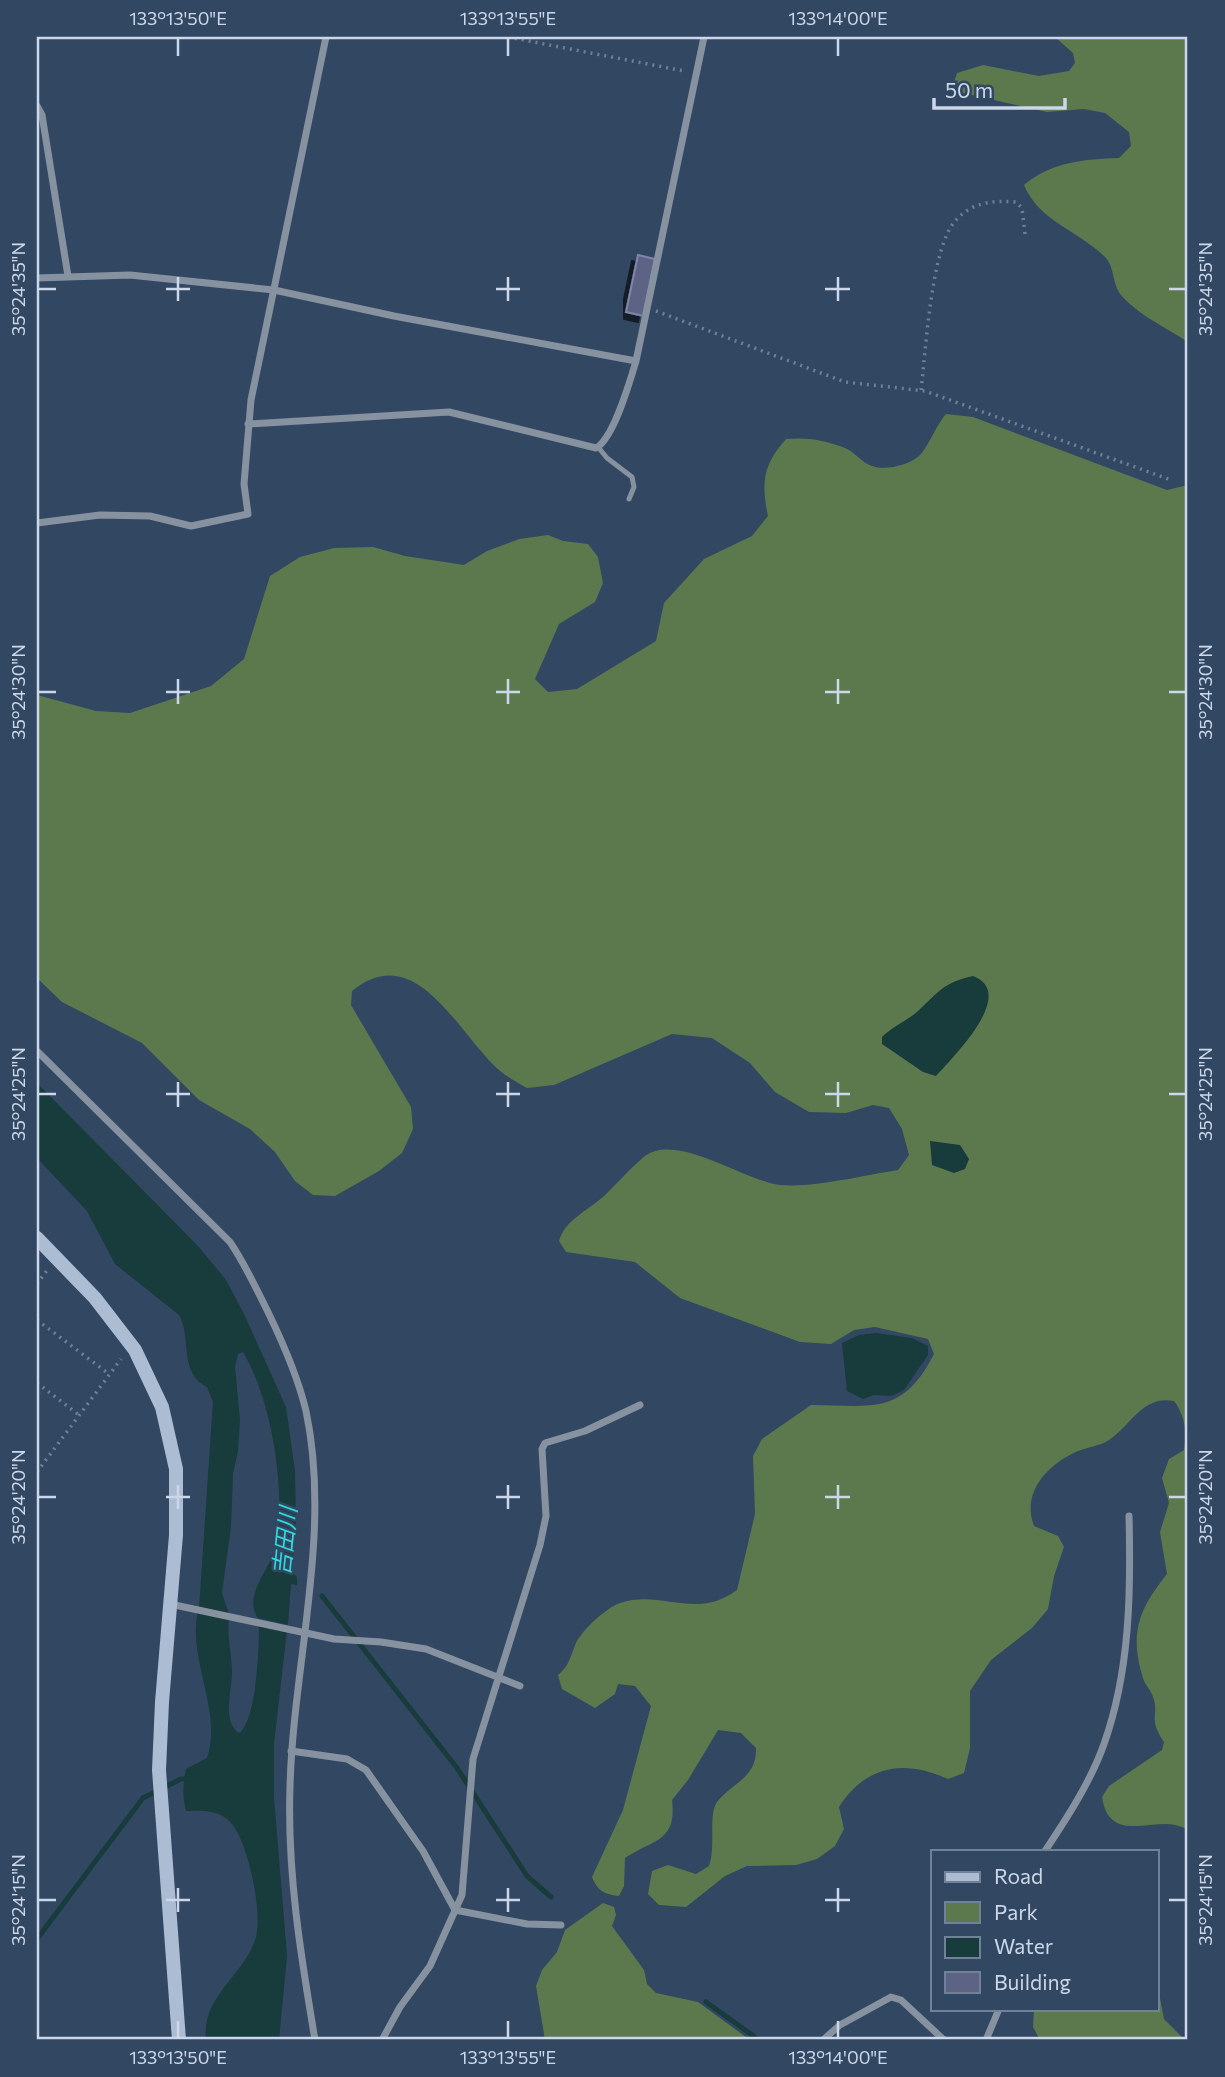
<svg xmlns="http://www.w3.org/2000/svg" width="1225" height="2077" viewBox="0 0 1225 2077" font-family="Commissioner,'Noto Sans JP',sans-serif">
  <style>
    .green { fill: #5c794e }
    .water { fill: #183b3b }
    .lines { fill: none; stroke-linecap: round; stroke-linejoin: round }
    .stream { stroke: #183b3b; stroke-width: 5 }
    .building { fill: #5d6385; stroke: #7e86a9; stroke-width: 2; filter: url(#shadow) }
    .path { stroke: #6f8097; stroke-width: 3.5; stroke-dasharray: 2 5; stroke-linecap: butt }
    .lane { stroke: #8792a0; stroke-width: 5 }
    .street { stroke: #8792a0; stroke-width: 7 }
    .secondary { stroke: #acbcd2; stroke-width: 14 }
    .ticks { fill: none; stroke: #ccd8e9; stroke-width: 2.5 }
    .labels { text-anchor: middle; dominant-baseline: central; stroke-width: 5; stroke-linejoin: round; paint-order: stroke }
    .water-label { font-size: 23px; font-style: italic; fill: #30dadc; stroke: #324762 }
    .neatline { fill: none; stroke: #ccd8e9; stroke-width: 2.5 }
    .ticks-label { font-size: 18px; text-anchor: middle; fill: #ccd8e9 }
  </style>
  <defs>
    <filter id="shadow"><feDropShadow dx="-6" dy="6" stdDeviation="0" flood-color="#0009"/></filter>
  </defs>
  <rect width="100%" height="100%" fill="#324762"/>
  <path class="green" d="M1055,37H1188V342C1167,328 1138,315 1121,295C1112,284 1115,266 1104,256C1077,230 1039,221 1024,185C1051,162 1085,159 1119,158L1131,146L1129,132L1105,113L1084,109L1047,112L963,93L953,85L957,73L983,65L1039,76L1069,71L1075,63L1073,53Z
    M946,414L973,417L1167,490L1188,485V1829C1182,1827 1174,1824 1167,1824C1138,1824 1108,1837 1102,1797L1109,1786L1162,1750L1164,1742C1147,1717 1160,1716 1153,1697C1151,1690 1145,1685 1143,1678C1129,1633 1139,1609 1167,1574L1160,1532L1169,1503L1162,1478L1169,1459L1184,1450C1187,1431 1185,1416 1174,1401C1143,1395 1132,1424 1109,1440C1100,1446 1088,1447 1078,1451C1048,1464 1021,1492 1034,1526L1058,1536L1064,1547L1054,1576L1048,1609L1032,1628L991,1660L970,1691V1748L964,1773L948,1779C904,1759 866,1765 839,1807L844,1829L835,1846L817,1859L796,1865L747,1866L725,1876L686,1907L659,1905L648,1894L652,1871L668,1865L696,1874L709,1866C716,1847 708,1815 717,1802C733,1782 757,1778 756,1748L741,1733L718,1730L688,1780L672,1800C677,1842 654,1839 625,1858L624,1886L619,1896C606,1895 597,1891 592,1877L623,1810L651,1706L635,1686L618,1684L615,1694L595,1708L562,1689L558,1675C570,1665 570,1657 576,1643C583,1629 606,1608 620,1603C662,1589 695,1621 737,1590L755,1514L753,1456L762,1439L811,1405C871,1405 902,1417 934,1354L928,1339L875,1327L854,1330L831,1344L800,1342L680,1298L635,1262L566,1252L559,1241C565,1220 587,1211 603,1197C617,1184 630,1168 645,1156C677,1132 744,1181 781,1185C812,1188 866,1175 898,1170L909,1155L902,1129L889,1108L873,1105L846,1113L809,1112L775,1092L750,1063L712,1038L672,1034L554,1085L527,1088C518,1083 507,1077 499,1070C458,1034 416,938 352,991L351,1005L411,1107L413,1129L402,1153L379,1171L335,1196L313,1195L295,1181L275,1152L250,1129L199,1100L142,1043L62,1002L37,978V695L96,711L130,713L211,686L244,659L270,576L300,557L334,548L373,547L405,556L464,565L487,551L519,539L548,535L563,541L588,544L598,557L603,583L595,602L559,624L535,679L548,692L577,689L656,641L664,603L704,559L752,536L768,516C761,482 763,465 786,439C807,437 825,440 845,448C855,452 862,463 872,466C887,471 908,465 919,456C927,449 937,424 946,414Z
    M603,1903L614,1907L616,1915L612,1926L644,1970L647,1984L656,1993L698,2002L750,2040H545L536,1986L542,1970L557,1952L565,1930Z
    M1157,1983L1164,2019L1185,2040H1040L1033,2027L1034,2009H1157Z"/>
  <path class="water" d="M973,976C1018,993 953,1057 936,1076L923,1072L882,1044V1037C893,1026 907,1021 918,1011C939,992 942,983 973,976Z
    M37,1083L198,1246L226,1280L244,1314L286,1407L295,1471L296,1524L292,1572L297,1577V1585L291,1584L288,1625L258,1618C241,1594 275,1565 278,1540C284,1483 272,1401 243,1352L238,1354L235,1367L240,1420L238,1451L233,1474L231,1526L222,1593L229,1614L199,1608L213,1402L207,1387C178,1373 192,1336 179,1315L115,1264L87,1211L37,1158Z
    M930,1141L960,1145L969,1159L965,1169L954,1173L932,1165Z
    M876,1333L912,1338L928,1346V1355L904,1390L892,1396L874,1395L863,1399L847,1391L842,1343L859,1335Z
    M198,1611L229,1618C227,1636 231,1651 232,1669C233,1687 221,1722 239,1733C257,1720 259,1647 259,1624L287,1630L274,1744V1797L287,1956L279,2040H206C200,1994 252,1971 257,1931C261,1906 247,1834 227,1819C213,1809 201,1811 186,1811C182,1796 183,1784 186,1769L207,1758C223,1711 187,1659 198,1611Z"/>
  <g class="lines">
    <path class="stream" d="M322,1596L457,1768L527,1876L551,1897
      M37,1939L143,1798L181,1779H190
      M706,2002L759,2040"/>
  </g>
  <path class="building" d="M638,255L655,259L644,316L626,312Z"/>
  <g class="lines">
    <path class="path" d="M508,37L684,71
      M656,311L845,382L925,391L1171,480
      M921,390C926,351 931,246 956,220C972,202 994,200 1016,202L1022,208L1025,234
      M37,1284L48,1269
      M37,1320L109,1374
      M37,1383L79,1415
      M37,1472L121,1359"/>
    <path class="lane" d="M598,447L607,458L632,477L634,487L629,499"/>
    <path class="street" d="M37,106L42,115L68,276
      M37,278L130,275L274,290L394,316L636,361L704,37
      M248,424L449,412L596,448C614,438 630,381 636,361
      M37,523L100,515L150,516L191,526L248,514L244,484L251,400L326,37
      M37,1051L230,1242C245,1264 256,1288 268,1312C283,1343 298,1377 306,1411C332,1533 293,1665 290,1787C287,1872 301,1957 315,2040
      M170,1604L334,1639L381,1642L426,1649L520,1686
      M291,1751L347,1759L366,1770L423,1851L455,1910L527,1924L561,1925
      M1045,1851C1067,1818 1091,1781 1104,1744C1130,1671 1131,1592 1129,1516
      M382,2040L400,2007L430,1966L462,1895L473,1759L540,1545L546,1516L542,1449L545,1443L585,1431L640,1405
      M823,2040L840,2025L891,1997L901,2000L944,2040
      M986,2040L999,2009"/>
    <path class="secondary" d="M37,1238L95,1298L135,1350L162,1407L176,1469V1535L162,1702L159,1770L179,2040"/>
  </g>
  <path class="ticks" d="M178,38V56M508,38V56M838,38V56M178,277V301M508,277V301M838,277V301M38,289H56M166,289H190M496,289H520M825,289H850M1169,289H1186M178,679V704M508,679V704M838,679V704M38,692H56M166,692H190M496,692H520M825,692H850M1169,692H1186M178,1082V1107M508,1082V1107M838,1082V1107M38,1094H56M166,1094H190M496,1094H520M825,1094H850M1169,1094H1186M178,1485V1509M508,1485V1509M838,1485V1509M38,1497H56M166,1497H190M496,1497H520M825,1497H850M1169,1497H1186M178,1888V1912M508,1888V1912M838,1888V1912M38,1900H56M166,1900H190M496,1900H520M825,1900H850M1169,1900H1186M178,2021V2038M508,2021V2038M838,2021V2038"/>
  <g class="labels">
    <g class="water-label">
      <text transform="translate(284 1541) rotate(-84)">吉田川</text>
    </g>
  </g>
  <rect width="1225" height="2077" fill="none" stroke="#324762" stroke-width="77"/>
  <rect x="931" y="1850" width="228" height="161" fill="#324762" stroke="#708198" stroke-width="2"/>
  <rect x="945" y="1872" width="35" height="10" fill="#acbcd2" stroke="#708198" stroke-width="2"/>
  <text x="994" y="1884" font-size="21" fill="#ccd8e9">Road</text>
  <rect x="945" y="1902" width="35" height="21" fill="#5c794e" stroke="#708198" stroke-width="2"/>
  <text x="994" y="1920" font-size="21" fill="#ccd8e9">Park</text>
  <rect x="945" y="1937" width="35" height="21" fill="#183b3b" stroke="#708198" stroke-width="2"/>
  <text x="994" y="1954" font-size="21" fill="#ccd8e9">Water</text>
  <rect x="945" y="1972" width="35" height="21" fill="#5d6385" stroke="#708198" stroke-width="2"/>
  <text x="994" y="1990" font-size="21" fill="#ccd8e9">Building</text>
  <path d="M934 98v10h131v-10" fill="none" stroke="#ccd8e9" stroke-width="3.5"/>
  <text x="945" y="98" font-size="21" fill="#ccd8e9" stroke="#324762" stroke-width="5" paint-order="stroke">50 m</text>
  <rect x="38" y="38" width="1148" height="2000" class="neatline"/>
  <g class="ticks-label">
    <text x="178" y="25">133°13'50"E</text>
    <text x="508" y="25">133°13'55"E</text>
    <text x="838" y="25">133°14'00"E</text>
    <text transform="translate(19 289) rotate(-90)" y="6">35°24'35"N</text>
    <text transform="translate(1206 289) rotate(-90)" y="6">35°24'35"N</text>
    <text transform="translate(19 692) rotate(-90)" y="6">35°24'30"N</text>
    <text transform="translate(1206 692) rotate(-90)" y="6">35°24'30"N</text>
    <text transform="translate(19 1094) rotate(-90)" y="6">35°24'25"N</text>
    <text transform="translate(1206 1094) rotate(-90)" y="6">35°24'25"N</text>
    <text transform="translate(19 1497) rotate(-90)" y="6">35°24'20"N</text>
    <text transform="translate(1206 1497) rotate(-90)" y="6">35°24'20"N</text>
    <text transform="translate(19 1900) rotate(-90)" y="6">35°24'15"N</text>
    <text transform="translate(1206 1900) rotate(-90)" y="6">35°24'15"N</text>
    <text x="178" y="2064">133°13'50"E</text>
    <text x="508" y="2064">133°13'55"E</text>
    <text x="838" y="2064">133°14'00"E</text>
  </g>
</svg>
